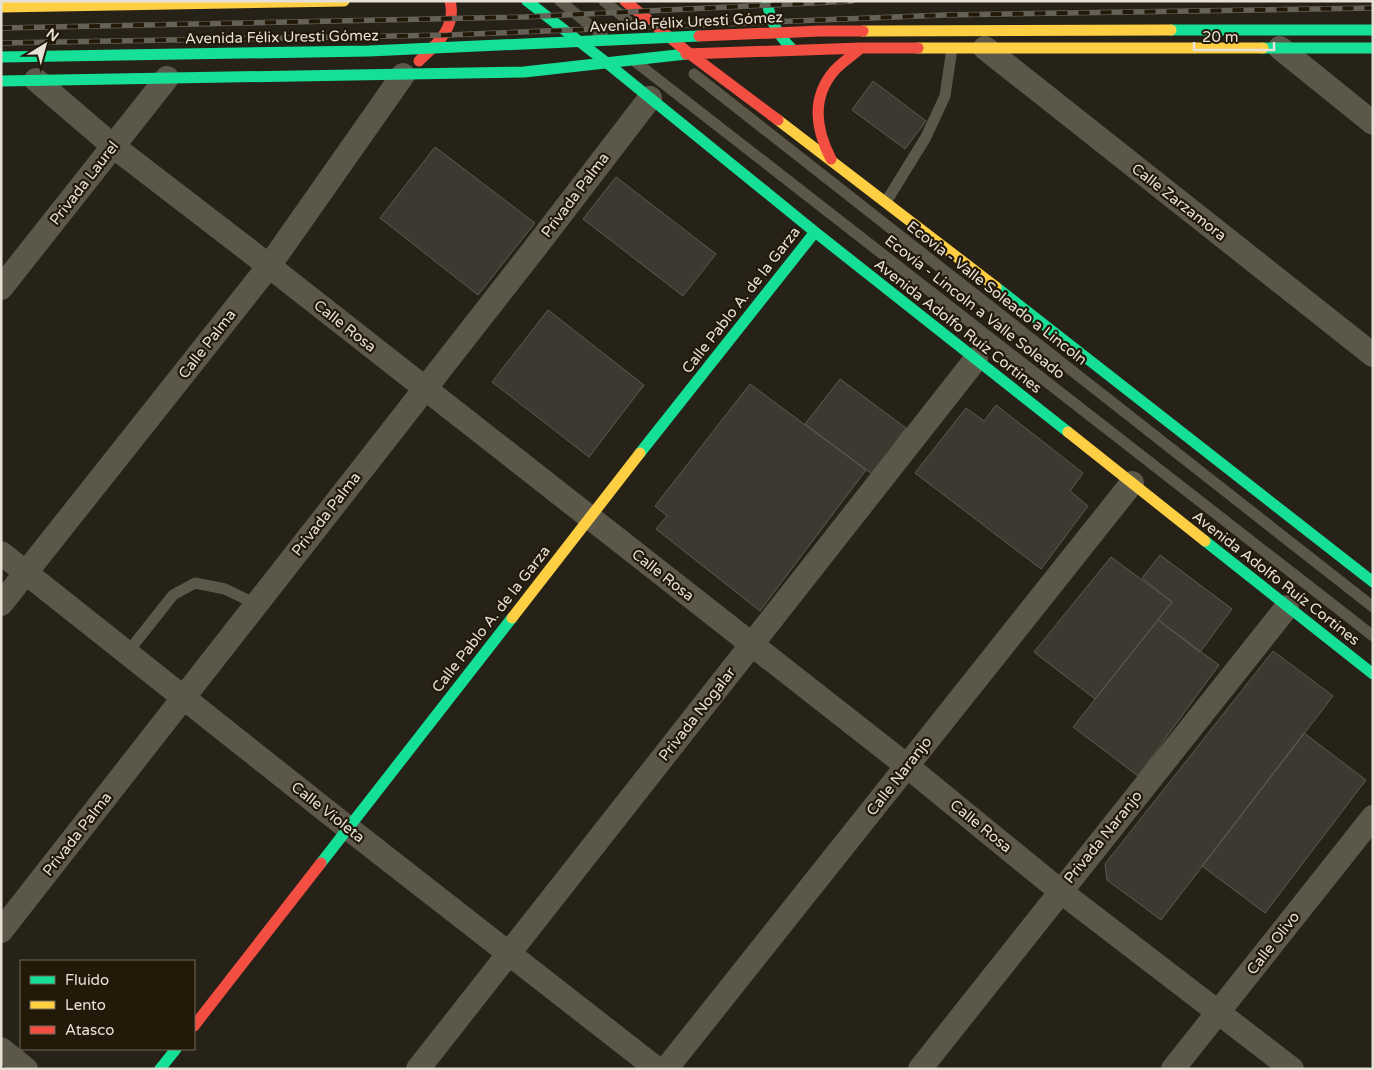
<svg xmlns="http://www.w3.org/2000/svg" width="1374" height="1070" viewBox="0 0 1374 1070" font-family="'Varela Round',sans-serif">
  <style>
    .building { fill: #3d3931; stroke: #5e5951 }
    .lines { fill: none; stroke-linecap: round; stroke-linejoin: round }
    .lane { stroke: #5c5849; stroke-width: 11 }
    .street { stroke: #5c5849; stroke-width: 24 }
    .fast { stroke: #16e098; stroke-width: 11 }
    .slow { stroke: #ffcf43; stroke-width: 11 }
    .jam { stroke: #f24e42; stroke-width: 11 }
    .rail-casing { stroke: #656157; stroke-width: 5.5 }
    .rail { stroke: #231909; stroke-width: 4; stroke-dasharray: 11; stroke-linecap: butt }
    .fast-bridge { stroke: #16e098; stroke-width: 11 }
    .slow-bridge { stroke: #ffcf43; stroke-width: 11 }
    .jam-bridge { stroke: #f24e42; stroke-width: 11 }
    .labels { text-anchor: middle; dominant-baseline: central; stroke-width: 4.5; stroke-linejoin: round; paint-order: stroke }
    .street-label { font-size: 15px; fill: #e7e0d6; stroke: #231909 }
  </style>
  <rect width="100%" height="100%" fill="#272218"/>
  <path class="building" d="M873,81L926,121L905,149L852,110Z
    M435,147L535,223L478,295L380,218Z
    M616,177L716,254L683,296L583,219Z
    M548,310L644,385L589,457L492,382Z
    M840,379L906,428L872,474L805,424Z
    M750,384L866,470L760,611L656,529L667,516L655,506Z
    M996,405L1083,473L1070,491L1088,506L1041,569L915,473L966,408L984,421Z
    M1160,555L1232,609L1200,652L1158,620L1172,602L1142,578Z
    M1111,557L1172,602L1095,699L1034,652Z
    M1158,620L1219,665L1138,776L1073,727Z
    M1273,651L1333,696L1161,920L1107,880L1105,864Z
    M1304,733L1366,780L1265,913L1202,866Z"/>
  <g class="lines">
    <path class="lane" d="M560,1L603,36
      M604,1L627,20
      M637,63L1373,636
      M694,74L1373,607
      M886,202L926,137L945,96L952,48
      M128,652L173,595L195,583L225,589L256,604"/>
    <path class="street" d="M985,48L1373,355
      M1280,48L1373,123
      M36,80L113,146L269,266L907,766L1060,891L1292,1069
      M1,288L167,78
      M1,553L348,828L657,1069
      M1,604L269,266L403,75
      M1,931L535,248L650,98
      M1,1049L26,1069
      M418,1069L976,359
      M666,1069L1132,483
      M920,1069L1287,607
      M1173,1069L1373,817"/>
    <path class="fast" d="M527,1L607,63L815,232L1068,432
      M767,1C770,21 778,35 792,49
      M1263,48H1373
      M1,81L524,72L686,54
      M996,287L1373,582
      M640,453L815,232
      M1205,541L1373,674
      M321,863L512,618
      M160,1069L176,1049"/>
    <path class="slow" d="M1,7L344,1
      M918,48H1263
      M778,120L996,287
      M1068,432L1205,541
      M512,618L640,453"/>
    <path class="jam" d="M625,1L690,54L778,120
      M686,54L861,48H918
      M419,61C437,44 457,27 450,1
      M831,159C816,130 811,98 834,71C842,62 852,56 861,48
      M194,1026L321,863"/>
    <g class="rail-casing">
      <path id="rail" d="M1,28L524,17L852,1
        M1,43L448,35L945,15L1373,8"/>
    </g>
    <use href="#rail" class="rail"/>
    <path class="fast-bridge" d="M1171,30H1373
      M1,57L369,51L699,36"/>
    <path class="slow-bridge" d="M863,31L1171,30"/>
    <path class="jam-bridge" d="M699,36L820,31H863"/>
  </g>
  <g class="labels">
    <g class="street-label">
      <text transform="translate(686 22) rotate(-3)">Avenida Félix Uresti Gómez</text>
      <text transform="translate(282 37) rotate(-1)">Avenida Félix Uresti Gómez</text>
      <text transform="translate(84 183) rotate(-52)">Privada Laurel</text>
      <text transform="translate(575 195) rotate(-53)">Privada Palma</text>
      <text transform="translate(1179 202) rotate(38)">Calle Zarzamora</text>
      <text transform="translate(997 293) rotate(38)">Ecovía - Valle Soleado a Lincoln</text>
      <text transform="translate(741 300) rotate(-52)">Calle Pablo A. de la Garza</text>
      <text transform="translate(975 307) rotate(38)">Ecovía - Lincoln a Valle Soleado</text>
      <text transform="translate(345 326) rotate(38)">Calle Rosa</text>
      <text transform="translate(958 326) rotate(38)">Avenida Adolfo Ruíz Cortines</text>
      <text transform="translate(207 344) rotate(-52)">Calle Palma</text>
      <text transform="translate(326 514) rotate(-52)">Privada Palma</text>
      <text transform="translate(663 575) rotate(38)">Calle Rosa</text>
      <text transform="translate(1276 578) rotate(38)">Avenida Adolfo Ruíz Cortines</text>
      <text transform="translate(491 619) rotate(-52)">Calle Pablo A. de la Garza</text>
      <text transform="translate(697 714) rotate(-52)">Privada Nogalar</text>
      <text transform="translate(899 776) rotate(-52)">Calle Naranjo</text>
      <text transform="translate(328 812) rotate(38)">Calle Violeta</text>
      <text transform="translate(981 826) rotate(39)">Calle Rosa</text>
      <text transform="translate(77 834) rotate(-52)">Privada Palma</text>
      <text transform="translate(1103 837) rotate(-51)">Privada Naranjo</text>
      <text transform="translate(1273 943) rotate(-52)">Calle Olivo</text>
    </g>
  </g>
  <rect width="1374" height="1070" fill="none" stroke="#e7e0d6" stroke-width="5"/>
  <rect x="20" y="960" width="175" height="90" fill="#231909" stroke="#71695b"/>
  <rect x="30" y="976" width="25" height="8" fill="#16e098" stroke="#71695b"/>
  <text x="65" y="985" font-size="15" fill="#e7e0d6">Fluido</text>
  <rect x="30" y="1001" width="25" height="8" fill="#ffcf43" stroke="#71695b"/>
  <text x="65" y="1010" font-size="15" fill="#e7e0d6">Lento</text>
  <rect x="30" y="1026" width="25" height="8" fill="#f24e42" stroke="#71695b"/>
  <text x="65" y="1035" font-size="15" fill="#e7e0d6">Atasco</text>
  <g transform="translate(45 45) rotate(37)" stroke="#231909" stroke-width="4" paint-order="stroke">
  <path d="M0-4L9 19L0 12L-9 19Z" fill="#e7e0d6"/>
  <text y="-8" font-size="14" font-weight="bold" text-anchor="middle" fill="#e7e0d6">N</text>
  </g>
  <path d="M1194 42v8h80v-8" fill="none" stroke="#e7e0d6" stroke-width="2.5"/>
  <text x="1202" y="42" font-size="15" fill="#e7e0d6" stroke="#231909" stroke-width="4" paint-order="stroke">20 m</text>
</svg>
